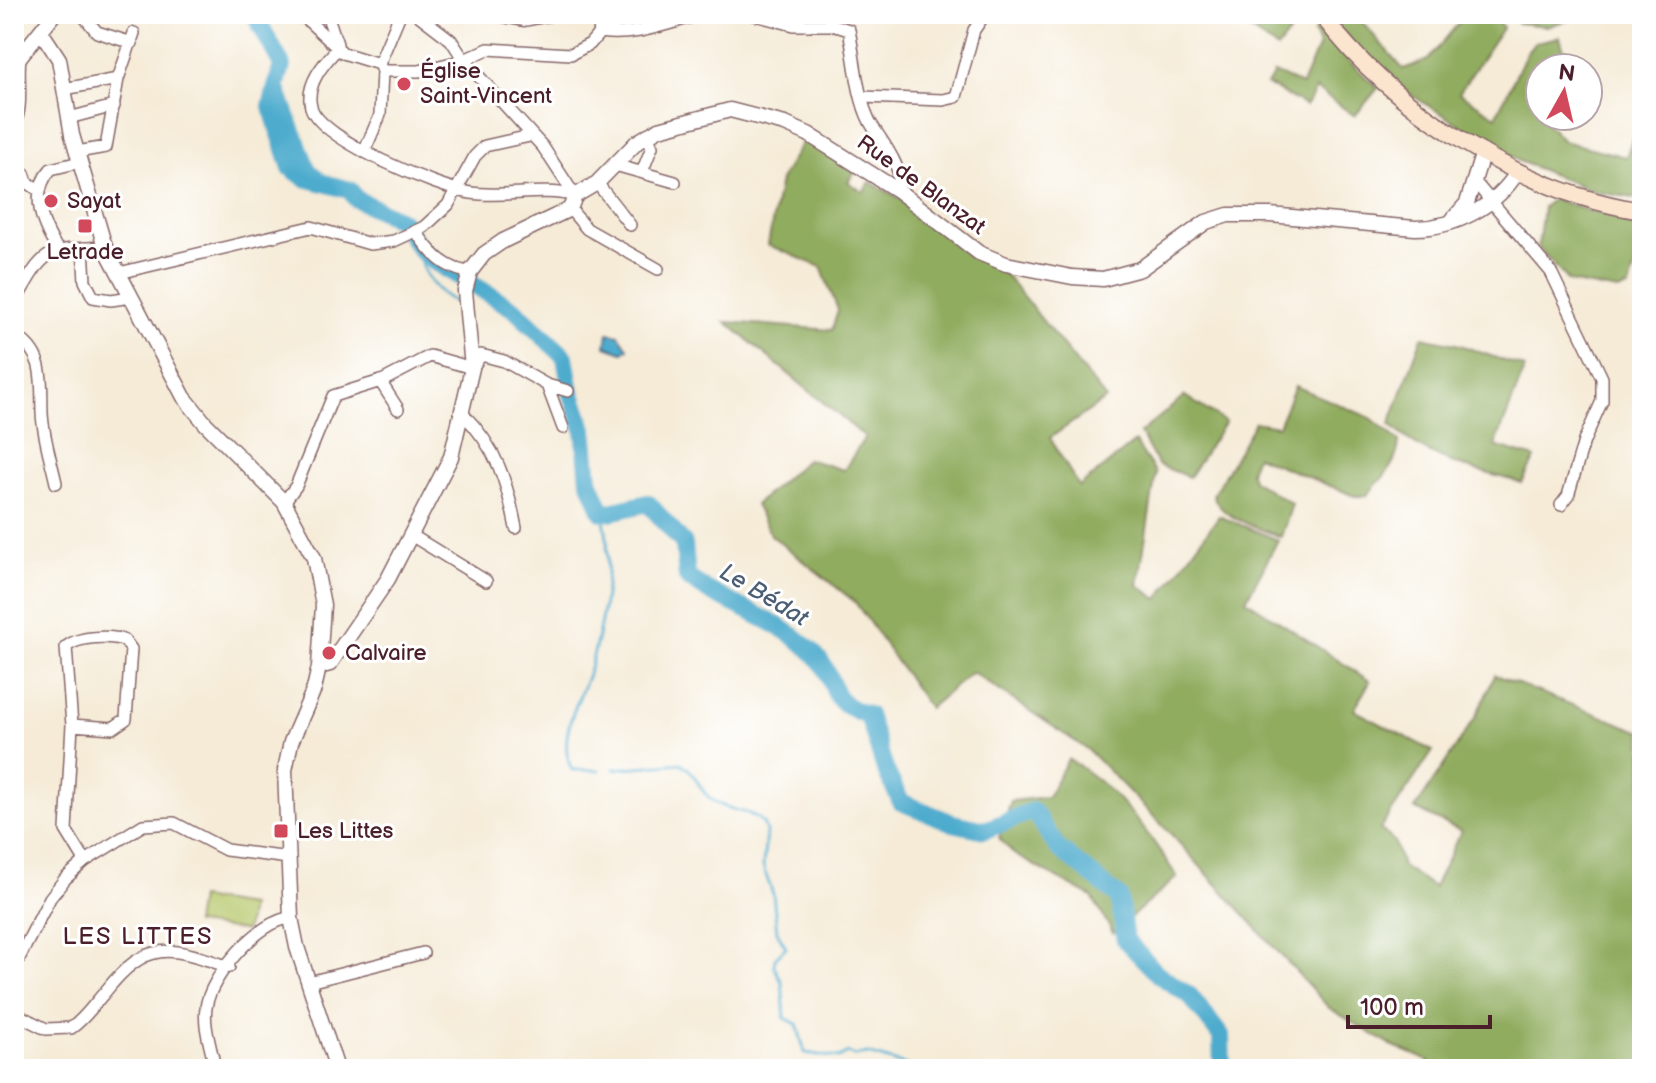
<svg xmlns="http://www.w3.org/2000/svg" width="1656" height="1083" viewBox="0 0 1656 1083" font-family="'Balsamiq Sans',sans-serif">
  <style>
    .green { fill: #b6c76a; stroke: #80734a; stroke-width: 2 }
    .forest { fill: #90ac5e; stroke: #6d6644; stroke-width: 2 }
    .water { fill: #4eabcd; stroke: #4c657c; stroke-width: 2 }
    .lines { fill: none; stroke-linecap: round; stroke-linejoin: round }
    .stream { stroke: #4eabcd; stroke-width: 3 }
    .river { stroke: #4eabcd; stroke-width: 18 }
    .minor-casing { stroke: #866667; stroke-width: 14 }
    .tertiary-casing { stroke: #866667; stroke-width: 17 }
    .secondary-casing { stroke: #866667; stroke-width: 19 }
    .minor { stroke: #fff; stroke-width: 11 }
    .tertiary { stroke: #fff; stroke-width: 14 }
    .secondary { stroke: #fbe5cf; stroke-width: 16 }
    .poi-dot { fill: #d1495b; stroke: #fff; stroke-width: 3 }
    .labels { text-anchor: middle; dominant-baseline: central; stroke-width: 6; stroke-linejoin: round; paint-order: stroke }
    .poi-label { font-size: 22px; fill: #4a1f2b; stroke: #fff; text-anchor: start }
    .street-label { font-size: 22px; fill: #4a1f2b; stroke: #fff }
    .water-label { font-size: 24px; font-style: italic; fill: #4c5e74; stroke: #fff }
    .neighbourhood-label { font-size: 24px; letter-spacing: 2px; fill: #4a1f2b; stroke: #fff }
  </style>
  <rect width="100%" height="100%" fill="#fff"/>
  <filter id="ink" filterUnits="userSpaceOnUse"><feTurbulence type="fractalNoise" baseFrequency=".0125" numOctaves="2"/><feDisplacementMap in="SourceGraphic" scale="16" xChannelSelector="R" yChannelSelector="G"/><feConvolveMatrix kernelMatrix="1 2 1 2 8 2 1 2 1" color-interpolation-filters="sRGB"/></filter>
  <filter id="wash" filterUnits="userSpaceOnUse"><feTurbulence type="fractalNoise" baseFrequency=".006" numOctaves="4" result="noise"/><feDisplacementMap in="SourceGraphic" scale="32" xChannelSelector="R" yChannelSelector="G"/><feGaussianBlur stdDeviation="1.8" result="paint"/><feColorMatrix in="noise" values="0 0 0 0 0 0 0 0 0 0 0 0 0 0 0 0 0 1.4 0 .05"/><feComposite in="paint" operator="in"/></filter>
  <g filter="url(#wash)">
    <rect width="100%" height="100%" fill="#f5ebd7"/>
    <path class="green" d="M14,380L22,381L17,428H14Z
      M199,898L250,906L246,931L195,924Z"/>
    <path class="forest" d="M1228,14H1304L1277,49Z
      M1327,14H1355L1403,69L1428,60L1466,14H1490L1503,27L1459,93L1496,116L1527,52L1536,42L1560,37L1564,50L1559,68H1540V116L1563,141L1626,157L1642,111V199L1596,192L1519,161L1408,93L1374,67Z
      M1510,14H1582L1583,16L1547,26L1518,23Z
      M1318,24L1342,55L1378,88L1355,116L1316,89L1306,106L1267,85L1274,73L1302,85L1319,45L1314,33Z
      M804,139L854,172L848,182L863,192L870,182L901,199L968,254L1001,269L1106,399L1050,438L1079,487L1135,442L1156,473L1138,585L1158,599L1219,516L1278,540L1246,600L1370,681L1354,710L1433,751L1380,829L1394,841L1402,866L1434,887L1461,831L1415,809L1475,718L1495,675L1642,732V1069H1425L1429,1061L1389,1044L1329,1008L1170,833L1088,750L972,672L929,708L855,602L771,535L755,505L807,459L844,470L865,437L726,322L832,330L838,310L821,267L768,245L780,180Z
      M1553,199L1596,213L1642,221V243L1629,287L1618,291L1569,282L1538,247L1543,207Z
      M1422,337L1460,345L1525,368L1495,446L1535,458L1522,483C1474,469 1426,461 1390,424Z
      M1295,386L1371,418L1399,441C1398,465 1381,479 1366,496H1355L1256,456L1250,471L1253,480L1292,504L1281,537C1260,528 1219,518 1213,495L1255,422L1278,426Z
      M1185,396L1225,422L1189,477L1158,465L1140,433Z
      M1068,759C1115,786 1148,831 1177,877L1113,933L1092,897L1015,855L999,838L1011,801L1047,797Z"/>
    <path class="water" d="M608,333L619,335L628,348L623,352L606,346Z"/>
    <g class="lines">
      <path class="stream" d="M254,14L257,19
        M420,250C418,272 440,297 460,304
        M614,769L681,763C698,773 698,792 715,802C730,812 750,809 763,823L766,832L763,867L773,894L777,932L786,947L775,958L774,966L782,982L785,1018L797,1024L805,1053L839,1058L848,1053L854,1056L868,1054L918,1069
        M599,770H572C555,734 582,699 591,664C603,621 615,555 602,512
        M1091,1069L1108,1066L1126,1069
        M1133,1069H1155"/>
      <path class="river" d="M260,14L257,19L282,65L271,106L291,168L305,178L350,190L356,199L402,221L420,250L433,261L514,309L565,357L571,392L584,429L589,480L602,512H605
        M276,87L308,171L319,180
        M610,512L648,503L684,544L687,577C727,607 785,619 818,658C841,685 823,701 868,715L885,769L901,802L953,823L985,830L1033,811L1058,848L1119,897L1125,940L1158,974L1190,996L1221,1036L1222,1069"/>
    </g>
  </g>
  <g filter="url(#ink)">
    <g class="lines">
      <g class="minor-casing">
        <path id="minor" d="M82,14L97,32L132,43
          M301,14L343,53L379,64L382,71H419L464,60L488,49L571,54L590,44L600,32L597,14
          M327,14L337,44
          M417,14L451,40L464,60L543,147L575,196
          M751,14L794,25H833L849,30C855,59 857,97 870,122C879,138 908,172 897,190
          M600,32C635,38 669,22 704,14
          M338,48C324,63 305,84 311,107C320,140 438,188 471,193C506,198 542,187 575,196
          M379,64L400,14
          M64,89L118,79
          M863,97L943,100L956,97L974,30L985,14
          M69,118L114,106
          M14,125C24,106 17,79 20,58
          M77,152L106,147L118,79L134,33
          M364,152L380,115L382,71
          M615,165L675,182
          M642,172L652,147L647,134
          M24,173L27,182L40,191
          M1474,181L1551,272L1602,378V401L1584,441L1568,496L1561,505
          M597,183L630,225
          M570,209L587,229L658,269
          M416,231C428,251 446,270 470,272
          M83,248L85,281L93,297L111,300L131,297
          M57,249C42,225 29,193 51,169L80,162
          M119,273L311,227L370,244L394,241L424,227L448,205L475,156L485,146L530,136
          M14,304C45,249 43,250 105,247
          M14,335C46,353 41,381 42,413C43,436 51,460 56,483
          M380,381L398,409
          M547,385L568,391
          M463,414C497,448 507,482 516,528
          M284,502L296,486L333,396L384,380L430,356L472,368L481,355L504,361L547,385L563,428
          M411,535L486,581
          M72,725L113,728L126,719L131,649L125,641C111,635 78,636 66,647L72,725L66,830L85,861
          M14,968L50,898L65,879L85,861L143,825L174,823L226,850L289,858
          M309,982L423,953
          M14,1013L46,1029L71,1028C85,1019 94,1004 105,992C147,939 169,946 229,967
          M215,1069C212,1050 203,1027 206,1008C209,977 260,919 291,918"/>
      </g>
      <g class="tertiary-casing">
        <path id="tertiary" d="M498,14L524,19L549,14
          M42,33L59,59L72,135L105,247L184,397L205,423L284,502L314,558L323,605L319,667L314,689L291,742L285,770L291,918L297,947L337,1069
          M14,64L54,14
          M1453,219L1467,203L1483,152
          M319,667L330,664L388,579L451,457L472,368L465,291L470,272L484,254L503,241L570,209L575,196L597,183L637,142L659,129L730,110L785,124L808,134L897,190L979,253L1006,264L1072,277L1103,279L1140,269L1206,222L1228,215H1270L1415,228C1455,228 1497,206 1518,171"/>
      </g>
      <g class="secondary-casing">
        <path id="secondary" d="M1321,14C1393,110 1523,193 1642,211"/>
      </g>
      <use href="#minor" class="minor"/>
      <use href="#tertiary" class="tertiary"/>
      <use href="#secondary" class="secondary"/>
    </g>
  </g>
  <g class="poi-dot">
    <circle cx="404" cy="84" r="8"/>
    <circle cx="51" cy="201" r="8"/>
    <rect x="77" y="218" width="16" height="16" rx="4"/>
    <circle cx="329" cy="653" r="8"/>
    <rect x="273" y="823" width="16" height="16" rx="4"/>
  </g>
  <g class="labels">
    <g class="poi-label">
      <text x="420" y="71">Église<tspan x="420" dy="25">Saint-Vincent</tspan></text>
      <text x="67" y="201">Sayat</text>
      <text x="85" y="252" text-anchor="middle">Letrade</text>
      <text x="345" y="653">Calvaire</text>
      <text x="297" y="831">Les Littes</text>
    </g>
    <g class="street-label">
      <text transform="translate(921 185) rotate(36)">Rue de Blanzat</text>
    </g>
    <g class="water-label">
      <text transform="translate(764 595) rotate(31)">Le Bédat</text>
    </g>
    <g class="neighbourhood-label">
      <text x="138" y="936">LES LITTES</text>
    </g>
  </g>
  <rect width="1656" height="1083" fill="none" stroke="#fff" stroke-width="48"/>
  <g transform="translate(1564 92) rotate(8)"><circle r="38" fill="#ffffff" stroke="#b7a5aa" stroke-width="2"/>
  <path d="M0-6L14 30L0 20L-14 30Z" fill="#d1495b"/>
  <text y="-12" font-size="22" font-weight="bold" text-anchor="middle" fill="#4a1f2b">N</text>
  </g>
  <path d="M1348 1015v12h142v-12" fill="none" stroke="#4a1f2b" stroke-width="4"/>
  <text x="1360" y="1015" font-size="24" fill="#4a1f2b" stroke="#ffffff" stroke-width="6" paint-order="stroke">100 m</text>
</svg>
